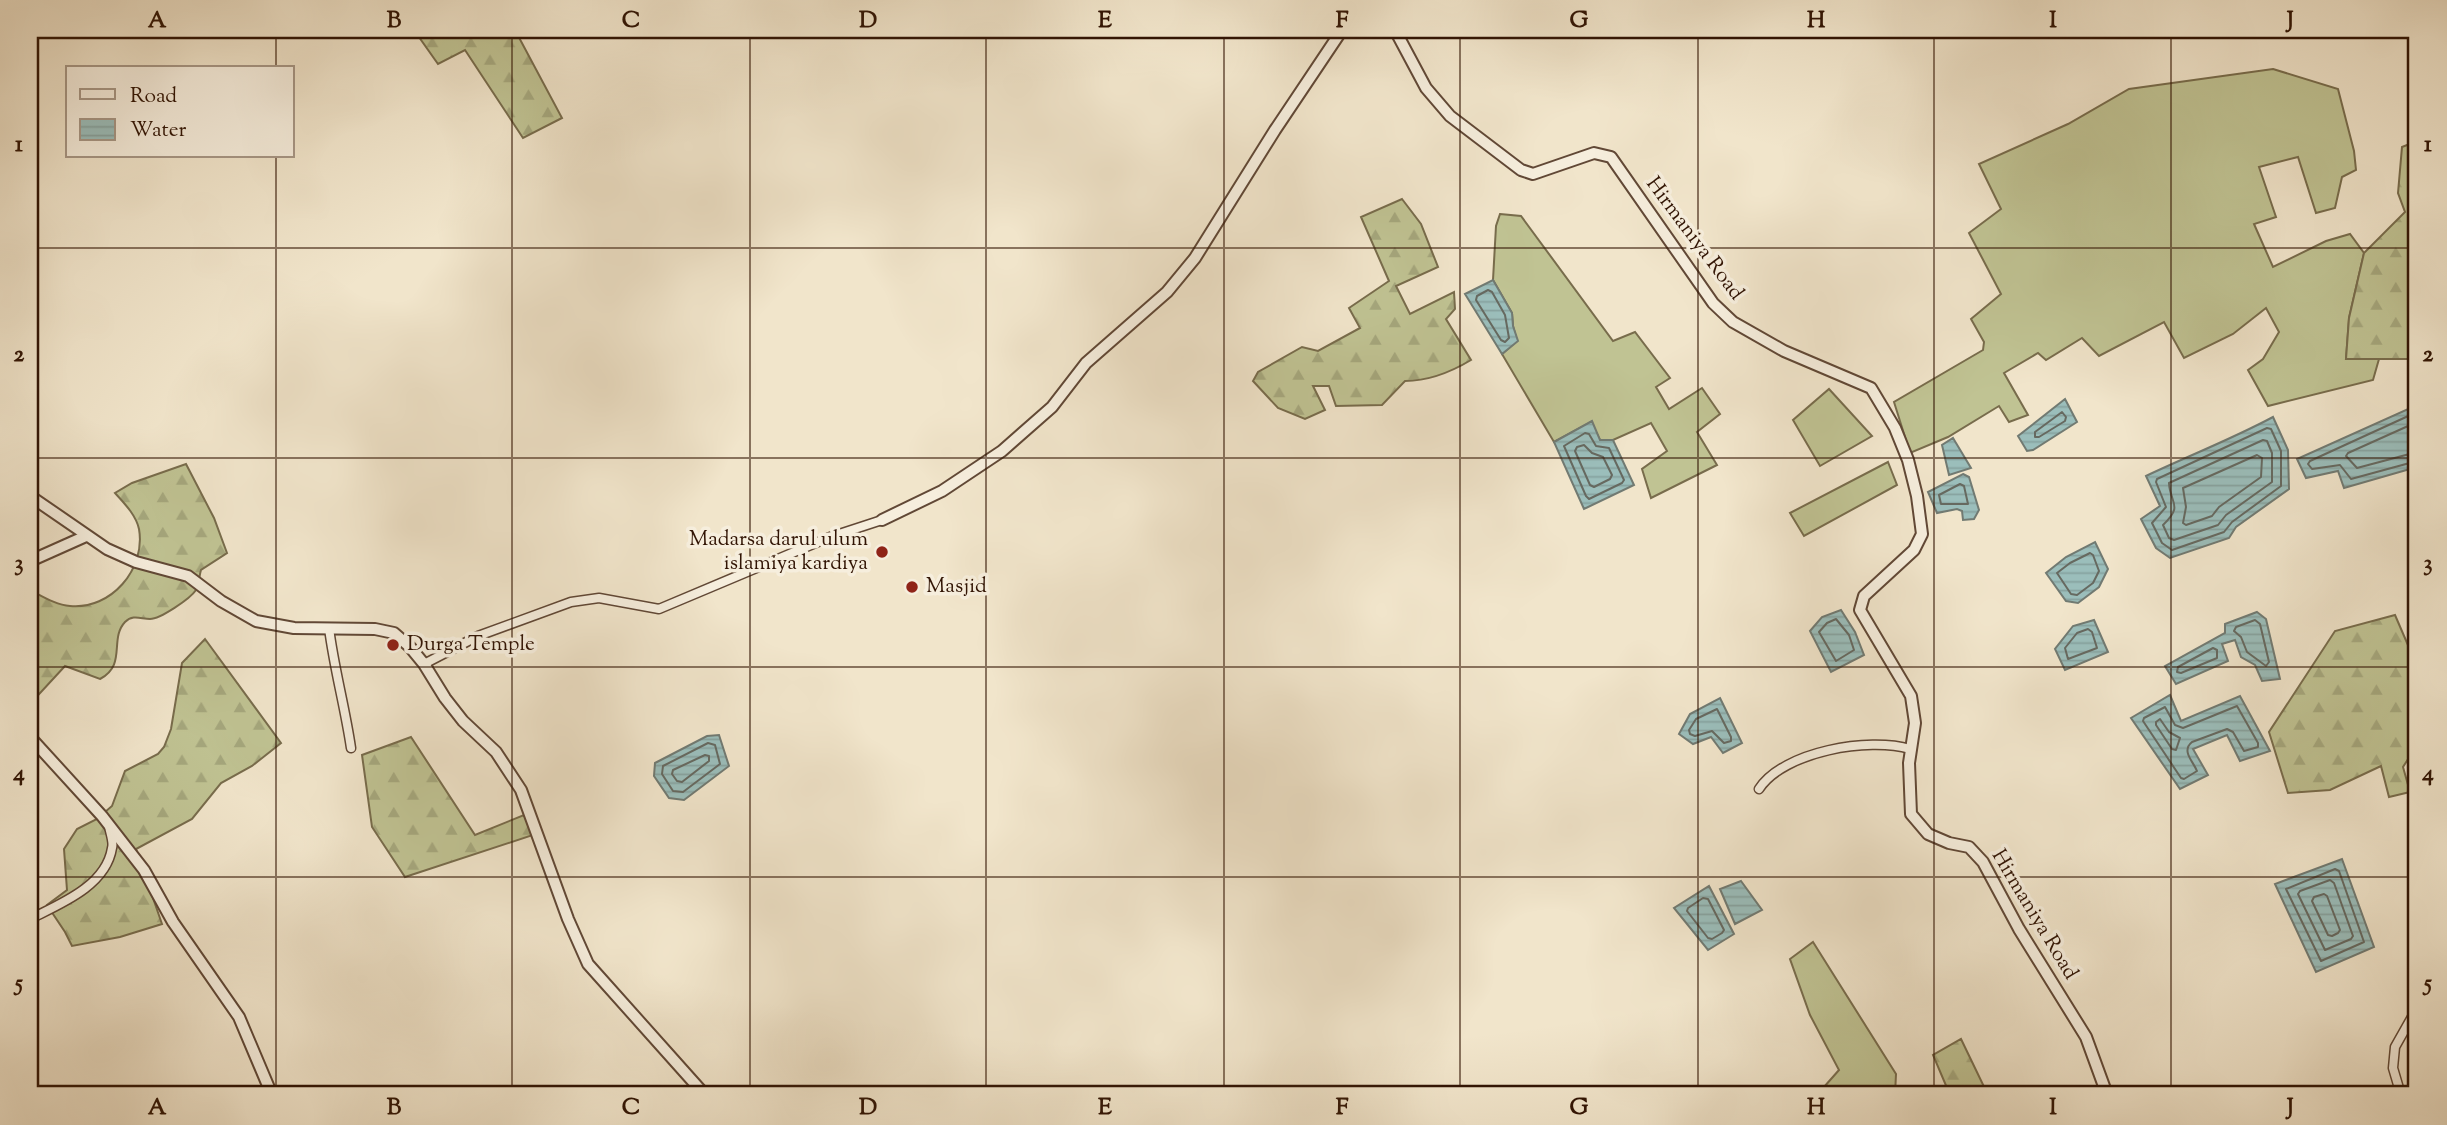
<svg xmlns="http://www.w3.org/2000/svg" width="2447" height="1125" viewBox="0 0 2447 1125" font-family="'Sorts Mill Goudy',serif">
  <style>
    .grass { fill: #c0c393; stroke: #786c4c; stroke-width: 2 }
    .forest { fill: url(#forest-firs); stroke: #786c4c; stroke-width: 2 }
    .water { fill: url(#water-rules); stroke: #717a72; stroke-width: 2 }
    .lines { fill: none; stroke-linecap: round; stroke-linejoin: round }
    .shore { stroke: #666960; stroke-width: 2 }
    .minor-casing { stroke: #614836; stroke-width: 11 }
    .tertiary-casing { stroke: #614836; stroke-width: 14 }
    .minor { stroke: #f6eedd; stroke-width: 8 }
    .tertiary { stroke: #f6eedd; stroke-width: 10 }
    .grid { fill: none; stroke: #311404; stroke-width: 2; stroke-opacity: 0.55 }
    .poi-dot { fill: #8f2418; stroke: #f6eedd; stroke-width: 2.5 }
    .labels { text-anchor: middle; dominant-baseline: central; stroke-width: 7; stroke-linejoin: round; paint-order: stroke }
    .street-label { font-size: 21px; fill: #311404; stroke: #f6eedd }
    .poi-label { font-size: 21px; fill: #311404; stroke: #f6eedd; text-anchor: start }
    .neatline { fill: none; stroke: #311404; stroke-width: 2.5 }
    .grid-label { font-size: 23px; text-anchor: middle; font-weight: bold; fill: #311404 }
  </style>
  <defs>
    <pattern id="forest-firs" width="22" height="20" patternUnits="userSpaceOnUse" patternTransform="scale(1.75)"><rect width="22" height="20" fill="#c0c393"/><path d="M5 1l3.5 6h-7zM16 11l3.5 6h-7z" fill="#a5a77d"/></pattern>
    <pattern id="water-rules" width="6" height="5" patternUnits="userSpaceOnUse" patternTransform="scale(1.75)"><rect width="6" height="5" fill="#9bbebb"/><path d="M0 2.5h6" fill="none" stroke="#86a29f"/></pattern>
  </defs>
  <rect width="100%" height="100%" fill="#f1e5cb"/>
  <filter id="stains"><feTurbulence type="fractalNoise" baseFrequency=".00286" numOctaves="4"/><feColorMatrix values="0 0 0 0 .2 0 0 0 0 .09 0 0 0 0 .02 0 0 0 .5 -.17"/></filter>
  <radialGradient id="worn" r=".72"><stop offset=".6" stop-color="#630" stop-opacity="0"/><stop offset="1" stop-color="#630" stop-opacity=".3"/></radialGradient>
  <path class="grass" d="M2273,69L2338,89L2354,151L2356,170L2342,177L2335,208L2316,213L2298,157L2259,167L2276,217L2254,224L2273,267L2326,241L2350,234L2364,253L2349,318L2346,359H2379L2373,380L2268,406L2248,370L2263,359L2279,332L2266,308L2233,334L2184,358L2164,322L2099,356L2082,338L2046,360L2038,353L2004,373L2028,415L2009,422L1999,406L1948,437L1910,453L1894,402L1983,350L1984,342L1971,319L2001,294L1969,233L2001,209L1979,164L2068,124L2129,89Z
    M1500,214L1521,216L1613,341L1635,332L1670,378L1656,387L1669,409L1702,388L1720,414L1697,432L1717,465L1651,498L1642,469L1667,451L1651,423L1613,440H1600L1591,422L1554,442L1502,354L1517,341L1513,326L1512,313L1493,280L1496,226Z
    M1829,389L1872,436L1820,466L1793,420Z
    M1888,462L1897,485L1804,536L1790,513Z
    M1813,942L1896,1074L1895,1095H1828L1824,1087L1839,1070L1810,1015L1790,959Z"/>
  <path class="forest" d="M414,30H515L562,118L523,138L465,50L438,64Z
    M2417,141V359H2346L2349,318L2364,253L2405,212L2398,193L2402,147Z
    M1402,199L1421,224L1438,267L1396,286L1410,314L1454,292L1455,309L1446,319L1471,360C1451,372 1428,381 1405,381L1382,405L1336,406L1329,386H1313L1325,410L1305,419L1278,408L1253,381L1258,372L1302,347L1318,351L1360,328L1349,308L1389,281L1361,217Z
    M186,464L214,518L227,553L201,570C199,576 199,585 196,590C190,599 160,619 150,619C141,619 133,614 125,622C109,639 127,665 100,679L65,666L30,704V590C42,596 56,605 70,606C111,610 146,569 139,529C136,515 124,503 115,493L132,483Z
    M2395,615L2417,666V745L2403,767L2410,792L2389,797L2381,766L2330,790L2288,793L2269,732L2335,631Z
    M205,639L281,743L252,766L221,783L192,819L136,849L162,924L120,937L72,946L65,932L47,905L67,890L64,849L77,829L97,819L112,806L125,771L158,754L164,747L171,729L182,663Z
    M411,737L475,835L524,815L533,835L405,877L372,827L362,755Z
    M1961,1039L1988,1095H1950L1933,1055Z"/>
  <path class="water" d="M1493,280L1512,313L1513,326L1518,341L1502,354L1465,294Z
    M2065,399L2077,422L2033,450L2027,451L2018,436Z
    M2417,405V467L2344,488L2338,471L2306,478L2297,459Z
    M2273,417L2288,450L2289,489L2236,527L2229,538L2170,558L2156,548L2141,519L2160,506L2146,476C2188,456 2232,439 2273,417Z
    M1592,421L1600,440H1613L1634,485L1584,509L1554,442Z
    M1953,438L1971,468L1949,475L1942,445Z
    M1963,474L1969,477L1979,510L1974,519L1963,520L1962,511L1957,509L1937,513L1928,492Z
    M2095,542L2108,569L2099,587L2078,603L2066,601L2046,573L2066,557Z
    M1841,610L1855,632L1864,655L1831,672L1810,631L1822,617Z
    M2257,612L2266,619L2280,679L2262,681L2255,665L2241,657L2235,640L2222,644L2228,661L2176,684L2165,666L2225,633V624Z
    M2094,620L2108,652L2065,670L2055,649L2073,626Z
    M2170,695L2181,721L2240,696L2270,751L2240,761L2227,735L2193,749L2208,775L2180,789L2131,718Z
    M1720,698L1742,743L1723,753L1711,737L1693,744L1679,734L1690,714Z
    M719,735L729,766L684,800L669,798L654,776L655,763L707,736Z
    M2342,859L2374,947L2316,972L2275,884Z
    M1741,881L1762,910L1735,924L1720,889Z
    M1709,886L1734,934L1708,950L1674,908Z"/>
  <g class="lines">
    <path class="shore" d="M1488,290L1492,292L1505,315L1509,338L1505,342L1501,340L1476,300L1477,296Z
      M2062,412L2066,417L2065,421L2039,437H2035V432Z
      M2417,412L2310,461L2308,464L2312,469L2340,465L2351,479L2417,461
      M2417,422L2348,453L2346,456L2357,468L2417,452
      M2267,428L2271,429L2281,451V486L2232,522L2224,532L2172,550L2162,543L2152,523L2166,507L2156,482L2157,479Z
      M1585,433L1589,434L1596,446L1609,448L1624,480L1622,483L1589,499L1586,496L1564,446Z
      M2263,440L2267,441L2272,453V482L2226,515L2218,525L2174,540L2169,538L2163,525C2184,505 2170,504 2169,483Z
      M1584,445L1592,453L1603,457L1612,475L1610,479L1594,487L1590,485L1575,451L1577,447Z
      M2257,455L2262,458L2261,477L2219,507L2212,516L2186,525L2183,523L2186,507L2183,488Z
      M1960,484L1964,486L1968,504H1941L1939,495Z
      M2090,553L2093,555L2099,571L2093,583L2077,595L2071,594L2057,573L2070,563Z
      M1836,619L1849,635L1854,650L1836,661L1819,632L1827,623Z
      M2255,620L2260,624L2269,662L2266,666L2247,652L2241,637L2234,631L2236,627Z
      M2088,629L2092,632L2097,648L2068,659L2065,648L2077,633Z
      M2213,648L2217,650V658L2181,673L2177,672L2178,667Z
      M2237,706L2258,743V747L2244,751L2233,732L2227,729L2192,742C2181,751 2193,761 2197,771L2184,779L2181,778L2143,721L2144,718L2165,707L2175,725L2183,728Z
      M1717,709L1731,737V741L1724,743L1712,731L1695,736L1690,734L1689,730L1696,719Z
      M2160,719L2169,732L2180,738L2176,750L2172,749L2156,725V722Z
      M708,743L715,745L720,764L683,792L673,791L662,774L663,766Z
      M705,755L709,756V761L682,782L677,781L672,774L673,770Z
      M2335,869L2339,871L2364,942L2321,961L2286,889Z
      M2330,880L2334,883L2353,936L2351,939L2325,950L2298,894L2300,891Z
      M2324,894L2327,896L2340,930L2338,933L2332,936L2328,935L2312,901L2314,897Z
      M1703,898L1708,899L1724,930L1722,933L1712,939L1708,938L1687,911L1688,908Z"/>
    <g class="minor-casing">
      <path id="minor" d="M329,628C334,668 345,707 351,748
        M424,664L478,636L571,602L599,598L659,609L830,537L882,520
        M1759,789C1784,751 1869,737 1910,749
        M30,919C60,904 106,886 112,848C114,842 110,833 109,826
        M2401,1095L2393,1068L2395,1047L2417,1008"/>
    </g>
    <g class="tertiary-casing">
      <path id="tertiary" d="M1395,30L1426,88L1450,116L1521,170L1533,174L1594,153L1611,157L1713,303L1733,322L1784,351L1871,388L1895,428L1908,460L1917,496L1922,534L1914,550L1864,596L1860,610L1911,696L1915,723L1909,763L1911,814L1928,834L1949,843L1969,847L1983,862L2019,929L2086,1037L2105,1089V1095
        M30,496L107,549L136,562L188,576L221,601L256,621L294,628L375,629L394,633L410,647L424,664L445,698L463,721L496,752L521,790L568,919L588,964L705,1095
        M882,520L942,491L1002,451L1052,407L1086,363L1167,292L1195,258L1275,130L1342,30
        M30,561L86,536
        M30,737L102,816L144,870L173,922L239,1017L272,1095"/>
    </g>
    <use href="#minor" class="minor"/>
    <use href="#tertiary" class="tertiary"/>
  </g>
  <path class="grid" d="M276,30V68M512,30V1095M750,30V1095M986,30V1095M1224,30V1095M1460,30V1095M1698,30V1095M1934,30V1095M2171,30V1095M276,156V1095M30,248H2417M30,458H2417M30,667H2417M30,877H2417"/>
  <g class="poi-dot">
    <circle cx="882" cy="552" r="7"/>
    <circle cx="912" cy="587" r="7"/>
    <circle cx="393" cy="645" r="7"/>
  </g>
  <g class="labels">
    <g class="street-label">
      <text transform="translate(1694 239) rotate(53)">Hirmaniya Road</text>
      <text transform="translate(2034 915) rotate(59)">Hirmaniya Road</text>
    </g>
    <g class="poi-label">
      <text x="868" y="540" text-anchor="end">Madarsa darul ulum<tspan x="868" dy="24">islamiya kardiya</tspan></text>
      <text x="926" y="587">Masjid</text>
      <text x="407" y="645">Durga Temple</text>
    </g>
  </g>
  <rect width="2447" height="1125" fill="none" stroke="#f1e5cb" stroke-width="77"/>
  <rect x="66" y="66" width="228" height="91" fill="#f6eedd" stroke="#a79786" stroke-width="2"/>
  <rect x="80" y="89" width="35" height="10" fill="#f6eedd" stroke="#a79786" stroke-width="2"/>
  <text x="130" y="102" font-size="21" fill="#311404">Road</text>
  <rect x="80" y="119" width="35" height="21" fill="url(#water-rules)" stroke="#a79786" stroke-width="2"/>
  <text x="130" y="136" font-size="21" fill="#311404">Water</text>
  <rect x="38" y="38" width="2370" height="1048" class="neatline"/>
  <g class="grid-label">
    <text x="157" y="27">A</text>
    <text x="394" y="27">B</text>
    <text x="631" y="27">C</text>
    <text x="868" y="27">D</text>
    <text x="1105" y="27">E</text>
    <text x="1342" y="27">F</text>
    <text x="1579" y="27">G</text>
    <text x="1816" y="27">H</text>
    <text x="2053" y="27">I</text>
    <text x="2290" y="27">J</text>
    <text x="19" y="151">1</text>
    <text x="2428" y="151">1</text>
    <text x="19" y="361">2</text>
    <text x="2428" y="361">2</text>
    <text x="19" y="570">3</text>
    <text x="2428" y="570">3</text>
    <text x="19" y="780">4</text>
    <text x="2428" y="780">4</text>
    <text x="19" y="990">5</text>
    <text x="2428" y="990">5</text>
    <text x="157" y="1114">A</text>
    <text x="394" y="1114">B</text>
    <text x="631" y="1114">C</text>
    <text x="868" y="1114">D</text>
    <text x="1105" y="1114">E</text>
    <text x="1342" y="1114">F</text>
    <text x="1579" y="1114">G</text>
    <text x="1816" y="1114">H</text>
    <text x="2053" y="1114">I</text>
    <text x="2290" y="1114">J</text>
  </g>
  <rect width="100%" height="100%" filter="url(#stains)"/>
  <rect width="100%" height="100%" fill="url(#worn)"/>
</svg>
